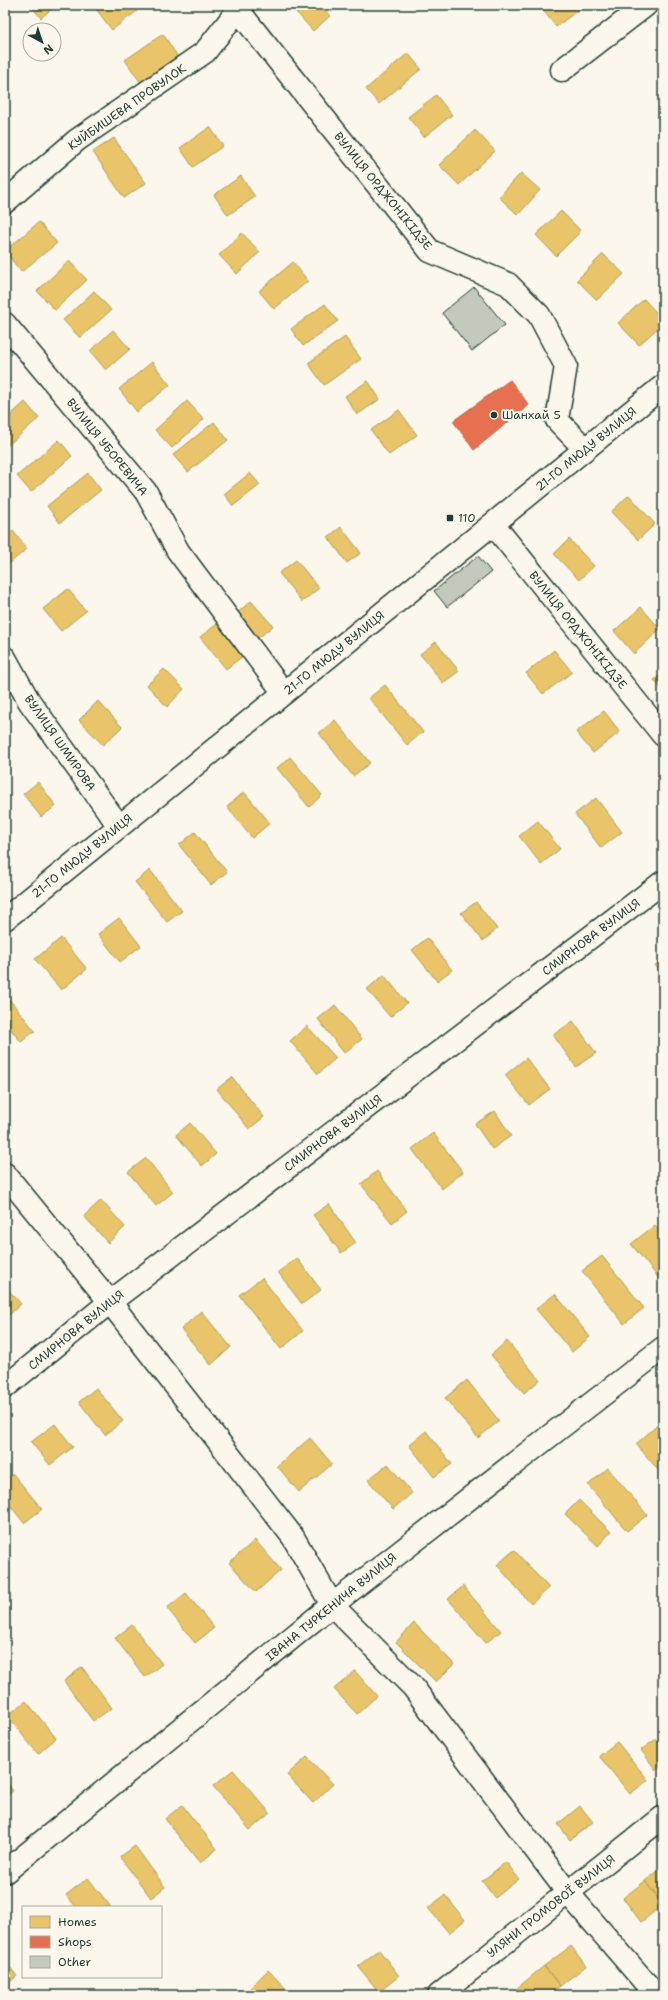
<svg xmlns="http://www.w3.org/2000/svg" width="668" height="2000" viewBox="0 0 668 2000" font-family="'Shantell Sans',sans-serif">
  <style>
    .homes { fill: #e9c46a; stroke: #ac9c5a }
    .shops { fill: #e76f51; stroke: #ab6048 }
    .building { fill: #c4c9be; stroke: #1f3d34 }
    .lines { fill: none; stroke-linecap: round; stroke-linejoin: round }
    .street-casing { stroke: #1f3d34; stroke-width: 25 }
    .secondary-casing { stroke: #1f3d34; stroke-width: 25 }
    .street { stroke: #fbf7ec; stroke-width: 22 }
    .secondary { stroke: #fbf7ec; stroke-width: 22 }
    .poi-dot { fill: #1f3d34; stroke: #fbf7ec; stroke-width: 1.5 }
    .labels { text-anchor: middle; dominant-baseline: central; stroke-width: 4; stroke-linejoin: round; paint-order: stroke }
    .street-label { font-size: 12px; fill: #1f3d34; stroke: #fbf7ec }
    .poi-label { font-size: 12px; fill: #1f3d34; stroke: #fbf7ec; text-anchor: start }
  </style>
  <rect width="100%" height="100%" fill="#fbf7ec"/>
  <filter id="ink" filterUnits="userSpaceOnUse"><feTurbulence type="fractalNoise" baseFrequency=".025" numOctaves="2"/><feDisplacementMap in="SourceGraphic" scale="8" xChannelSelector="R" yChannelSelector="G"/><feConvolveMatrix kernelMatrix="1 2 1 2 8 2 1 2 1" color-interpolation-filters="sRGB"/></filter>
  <g filter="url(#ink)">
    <path class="homes" d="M30,5H56L41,18Z
      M101,5H132L137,11L112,30L96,9Z
      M290,5H320L330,16L313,31Z
      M539,5H580L582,7L556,27Z
      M163,34L178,57L141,83L125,60Z
      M408,53L421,69L379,104L366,89Z
      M436,95L452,115L424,137L408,117Z
      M210,127L223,146L193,167L180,148Z
      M475,130L495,151L459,185L439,165Z
      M114,138L146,183L124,198L93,152Z
      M521,173L540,190L518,215L499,197Z
      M241,176L255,197L228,215L214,195Z
      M561,211L581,231L556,256L536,235Z
      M39,222L57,243L21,272L5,251Z
      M242,233L260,252L237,274L219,255Z
      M603,254L624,274L597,300L577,280Z
      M69,261L87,280L55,310L37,291Z
      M293,262L308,281L274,309L259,291Z
      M94,291L111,310L80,338L63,320Z
      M644,299L663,320V323L639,345L618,323Z
      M325,304L338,321L303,346L291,329Z
      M113,330L130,349L106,370L90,351Z
      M345,337L361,359L324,385L308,363Z
      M152,362L170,385L137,412L119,389Z
      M368,381L380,399L357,415L345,396Z
      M187,401L204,419L172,448L155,430Z
      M25,402L39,418L6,447L5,420Z
      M399,410L417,435L389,455L371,430Z
      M214,422L228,440L188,472L173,455Z
      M59,440L72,456L31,492L17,476Z
      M88,473L101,490L60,523L47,506Z
      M250,473L260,485L233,506L224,494Z
      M629,495L655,524L638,540L611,512Z
      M341,527L361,553L347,563L328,537Z
      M13,531L27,549L5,567V537Z
      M569,539L594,566L579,580L554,554Z
      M296,560L319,588L302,602L279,573Z
      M68,589L86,611L61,631L43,609Z
      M251,601L273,626L257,639L236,614Z
      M641,607L660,629L634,654L614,631Z
      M217,624L243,656L226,669L200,637Z
      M436,642L459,671L443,683L420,654Z
      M554,650L572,672L543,694L526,673Z
      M164,669L184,689L167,707L147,685Z
      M663,673V691L654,680Z
      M385,685L423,732L407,745L369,698Z
      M98,701L122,727L103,745L79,720Z
      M604,711L620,732L593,753L576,732Z
      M335,720L370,763L353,776L319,733Z
      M290,757L322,795L309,807L277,768Z
      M38,782L56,806L41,817L23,794Z
      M244,792L270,823L252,838L227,807Z
      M596,798L622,832L601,848L575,814Z
      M538,821L560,849L541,864L519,836Z
      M195,832L227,872L211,885L179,845Z
      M150,870L182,911L167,922L135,882Z
      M476,902L497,929L483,941L461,913Z
      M119,918L141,946L120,962L98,934Z
      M61,938L87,969L61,990L35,959Z
      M427,938L452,970L437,981L412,950Z
      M663,958V975L655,965Z
      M384,975L407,1003L390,1017L367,989Z
      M5,994L35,1031L21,1042L5,1022Z
      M335,1005L362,1039L344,1053L318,1019Z
      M573,1021L596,1053L576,1067L553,1035Z
      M307,1026L336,1058L318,1074L290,1041Z
      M526,1058L550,1089L529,1105L505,1075Z
      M232,1077L264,1117L249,1129L217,1089Z
      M495,1111L511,1136L492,1149L475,1124Z
      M190,1123L216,1154L202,1166L176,1135Z
      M433,1133L463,1172L442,1189L412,1149Z
      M146,1158L173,1192L156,1206L128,1172Z
      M377,1171L407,1211L392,1223L361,1184Z
      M101,1200L125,1227L108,1243L84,1216Z
      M329,1204L356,1243L341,1253L313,1215Z
      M655,1225L663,1235V1279L661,1281L631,1244Z
      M602,1256L644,1308L624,1324L582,1271Z
      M297,1258L321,1290L302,1304L278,1272Z
      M262,1278L303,1331L281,1349L239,1295Z
      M5,1286L21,1304L9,1315L5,1310Z
      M555,1294L590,1337L572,1352L536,1309Z
      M201,1311L231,1347L211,1365L181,1329Z
      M507,1341L540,1380L524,1393L491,1355Z
      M467,1380L499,1421L478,1438L445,1398Z
      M96,1388L123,1421L105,1435L79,1402Z
      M661,1422L663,1424V1469L660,1472L636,1444Z
      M55,1424L73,1447L50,1465L31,1442Z
      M426,1431L452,1464L434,1477L409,1445Z
      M310,1438L332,1464L299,1492L277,1466Z
      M388,1464L412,1493L393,1509L368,1480Z
      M608,1468L647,1515L627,1531L588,1485Z
      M13,1474L42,1509L24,1523L5,1499V1481Z
      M579,1500L611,1532L598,1546L565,1514Z
      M255,1540L281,1570L256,1592L229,1563Z
      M514,1550L549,1588L531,1604L497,1565Z
      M463,1586L501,1631L486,1643L448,1599Z
      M186,1593L214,1628L195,1643L167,1608Z
      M414,1623L454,1664L436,1682L396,1642Z
      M132,1625L162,1664L145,1677L115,1638Z
      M82,1667L112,1708L93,1721L64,1681Z
      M355,1671L377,1696L357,1714L334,1689Z
      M26,1701L56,1738L38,1754L7,1716Z
      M656,1739L663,1748V1764L656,1770L641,1750Z
      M617,1742L648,1780L630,1794L599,1756Z
      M307,1757L333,1784L313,1803L287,1775Z
      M233,1770L270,1813L250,1830L213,1786Z
      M5,1780L13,1791L5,1797Z
      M182,1805L217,1849L200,1863L165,1819Z
      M580,1806L593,1822L570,1840L558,1824Z
      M135,1846L165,1887L151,1898L120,1857Z
      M506,1862L519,1879L495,1898L482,1881Z
      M663,1867V1905L645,1881Z
      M88,1878L111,1907H76L66,1895Z
      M645,1881L663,1905L641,1922L623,1898Z
      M445,1895L465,1920L449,1933L428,1908Z
      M571,1946L586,1966L560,1986L544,1966Z
      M379,1950L399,1976L379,1992L358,1966Z
      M5,1961L17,1976L5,1986Z
      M544,1966L560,1986L549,1995H520L516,1989Z
      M268,1970L292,1995H257L250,1988Z"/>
    <path class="shops" d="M510,380L529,405L474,450L453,421Z"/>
    <path class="building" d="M474,287L505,325L472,351L442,313Z
      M478,556L491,572L447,607L434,591Z"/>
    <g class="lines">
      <g class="street-casing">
        <path id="street" d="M234,5L430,251L508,284L539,315L566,366L557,420L585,449
          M562,70L646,5
          M5,202L77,140L205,52L242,5
          M5,324L146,492L178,551L284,693
          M493,524L663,735
          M5,658L29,701L119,826
          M5,1174L110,1302L293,1537L332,1605L413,1687L568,1893L656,1995
          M5,1387L110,1302L663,882
          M5,1872L332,1605L663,1348
          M439,1995L663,1817"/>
      </g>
      <g class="secondary-casing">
        <path id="secondary" d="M5,919L663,386"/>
      </g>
      <use href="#street" class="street"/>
      <use href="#secondary" class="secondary"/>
    </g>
  </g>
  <g class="poi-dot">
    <circle cx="494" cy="415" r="4"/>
    <rect x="446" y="514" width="8" height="8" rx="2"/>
  </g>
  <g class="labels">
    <g class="street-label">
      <text transform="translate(127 107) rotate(-35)">КУЙБИШЕВА ПРОВУЛОК</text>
      <text transform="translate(383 191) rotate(51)">ВУЛИЦЯ ОРДЖОНІКІДЗЕ</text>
      <text transform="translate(107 447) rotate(51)">ВУЛИЦЯ УБОРЕВИЧА</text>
      <text transform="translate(586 449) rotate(-39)">21-ГО МЮДУ ВУЛИЦЯ</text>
      <text transform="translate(578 630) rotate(51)">ВУЛИЦЯ ОРДЖОНІКІДЗЕ</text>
      <text transform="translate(334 653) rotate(-39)">21-ГО МЮДУ ВУЛИЦЯ</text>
      <text transform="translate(60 743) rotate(55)">ВУЛИЦЯ ШМИРОВА</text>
      <text transform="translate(82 856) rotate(-39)">21-ГО МЮДУ ВУЛИЦЯ</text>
      <text transform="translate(591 937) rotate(-37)">СМИРНОВА ВУЛИЦЯ</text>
      <text transform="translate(333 1133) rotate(-37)">СМИРНОВА ВУЛИЦЯ</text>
      <text transform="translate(76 1330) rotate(-39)">СМИРНОВА ВУЛИЦЯ</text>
      <text transform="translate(331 1607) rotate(-39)">ІВАНА ТУРКЕНИЧА ВУЛИЦЯ</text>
      <text transform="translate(551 1906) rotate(-38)">УЛЯНИ ГРОМОВОЇ ВУЛИЦЯ</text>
    </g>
    <g class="poi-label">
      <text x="502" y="415">Шанхай 5</text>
      <text x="458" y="518">110</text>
    </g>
  </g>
  <rect width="668" height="2000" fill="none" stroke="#fbf7ec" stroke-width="20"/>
  <rect x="10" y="10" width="648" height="1980" fill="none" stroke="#1f3d34" stroke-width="1.5" filter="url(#ink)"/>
  <rect x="22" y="1906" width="140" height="72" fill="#fbf7ec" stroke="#a3ada2"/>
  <rect x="30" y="1916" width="20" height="12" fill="#e9c46a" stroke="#a3ada2"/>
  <text x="58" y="1926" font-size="12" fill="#1f3d34">Homes</text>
  <rect x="30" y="1936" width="20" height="12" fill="#e76f51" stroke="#a3ada2"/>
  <text x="58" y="1946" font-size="12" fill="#1f3d34">Shops</text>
  <rect x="30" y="1956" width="20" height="12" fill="#c4c9be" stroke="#a3ada2"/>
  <text x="58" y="1966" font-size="12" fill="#1f3d34">Other</text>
  <g transform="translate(42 42) rotate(140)"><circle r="19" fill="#fbf7ec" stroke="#a3ada2"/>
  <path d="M0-3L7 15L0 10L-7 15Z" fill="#1f3d34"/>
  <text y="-6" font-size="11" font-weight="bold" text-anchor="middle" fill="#1f3d34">N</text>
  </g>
</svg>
